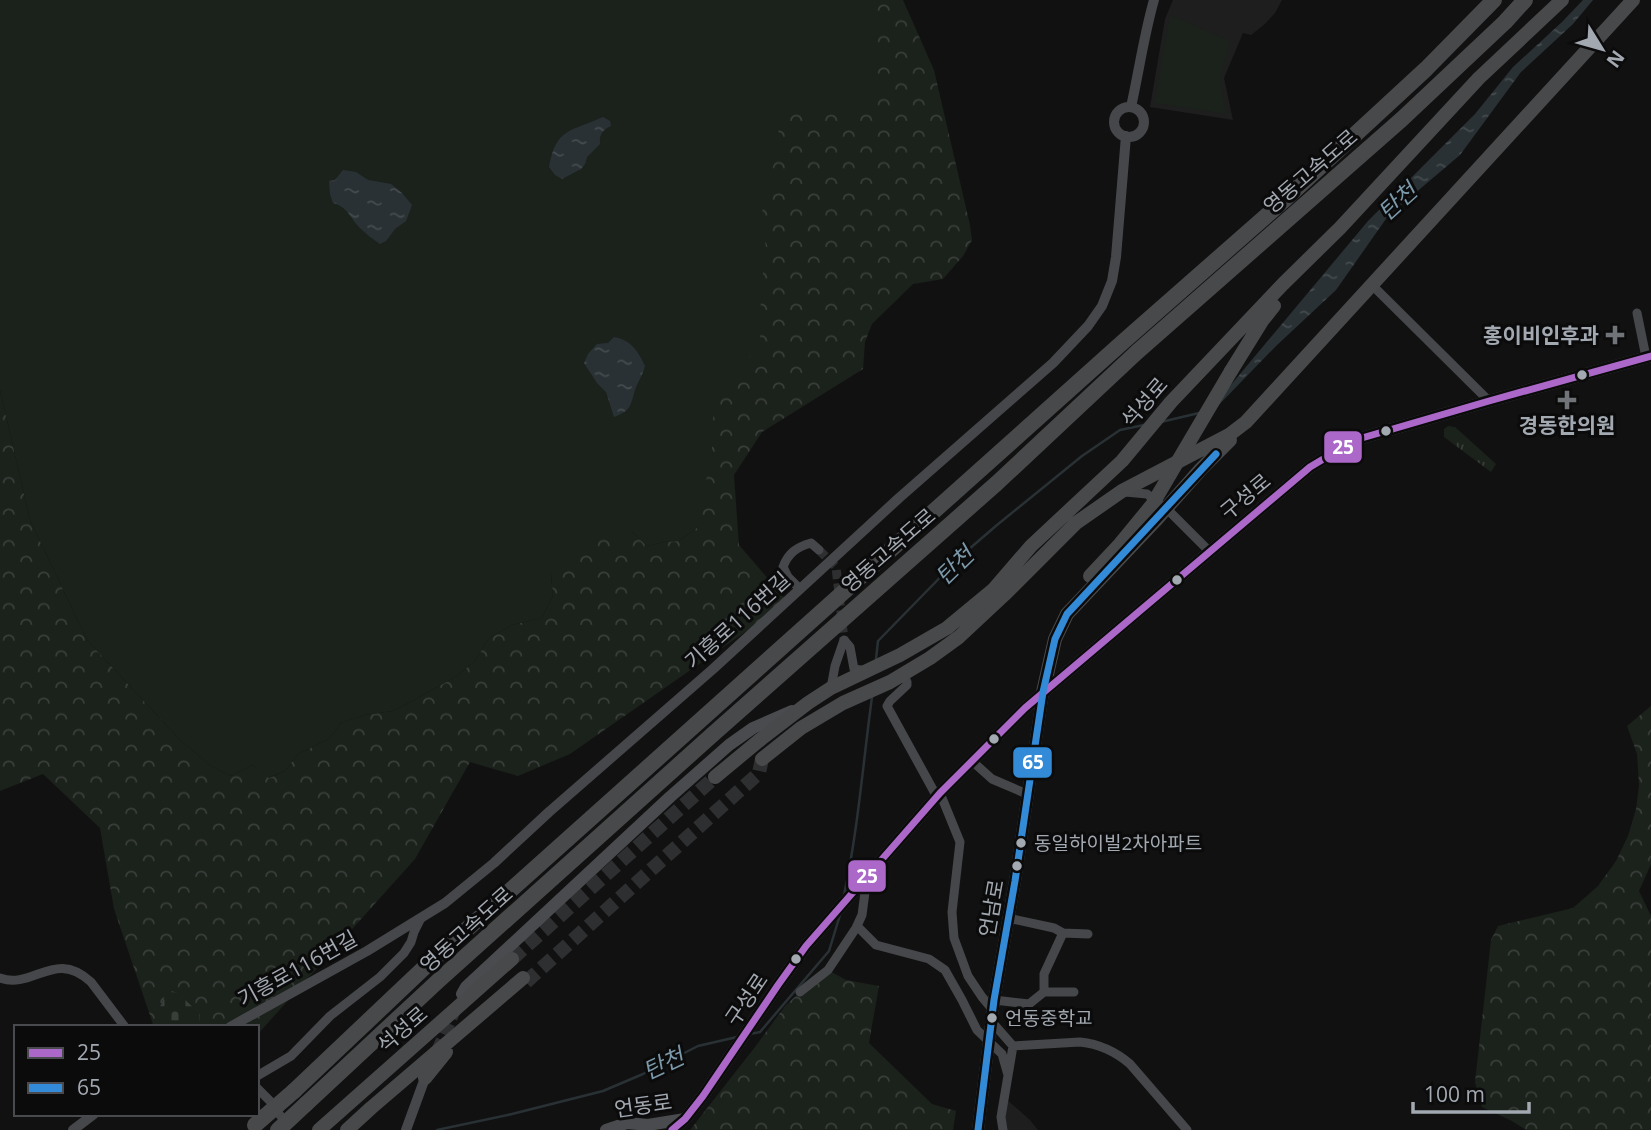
<svg xmlns="http://www.w3.org/2000/svg" width="1651" height="1130" viewBox="0 0 1651 1130" font-family="'Open Sans','Noto Sans KR',sans-serif">
  <style>
    .built { fill: #1e1e1f }
    .grass { fill: #1b211b }
    .forest { fill: url(#forest-crowns) }
    .cemetery { fill: url(#cemetery-stones) }
    .park { fill: url(#park-tufts) }
    .water { fill: url(#water-ripples) }
    .lines { fill: none; stroke-linecap: round; stroke-linejoin: round }
    .stream { stroke: #293135; stroke-width: 2.5 }
    .minor-tunnel { stroke: #2e2f31; stroke-width: 9; stroke-dasharray: 9 4.5; stroke-linecap: butt }
    .secondary-tunnel { stroke: #2e2f31; stroke-width: 12; stroke-dasharray: 12 6; stroke-linecap: butt }
    .trunk-tunnel { stroke: #2e2f31; stroke-width: 14; stroke-dasharray: 14 7; stroke-linecap: butt }
    .minor { stroke: #45474a; stroke-width: 9 }
    .tertiary { stroke: #45474a; stroke-width: 10 }
    .secondary { stroke: #494b4e; stroke-width: 12 }
    .trunk { stroke: #48494b; stroke-width: 14 }
    .motorway { stroke: #48494b; stroke-width: 16 }
    .trunk-bridge { stroke: #48494b; stroke-width: 14 }
    .motorway-bridge { stroke: #48494b; stroke-width: 16 }
    .bus-1-casing { stroke: #0b0b0c; stroke-width: 12 }
    .bus-2-casing { stroke: #0b0b0c; stroke-width: 12 }
    .bus-1 { stroke: #ac68c9; stroke-width: 7 }
    .bus-2 { stroke: #338bd7; stroke-width: 7 }
    .poi-dot { fill: #707479; stroke: #0b0b0c; stroke-width: 2.5 }
    .bus-dot { fill: #a3a9b1; stroke: #0b0b0c; stroke-width: 2.5 }
    .labels { text-anchor: middle; dominant-baseline: central; stroke-width: 6; stroke-linejoin: round; paint-order: stroke }
    .bus-label { font-size: 19px; fill: #a3a9b1; stroke: #0b0b0c; text-anchor: start }
    .street-label { font-size: 21px; fill: #a3a9b1; stroke: #0b0b0c }
    .poi-label { font-size: 21px; font-weight: bold; fill: #a3a9b1; stroke: #0b0b0c; text-anchor: end }
    .water-label { font-size: 23px; font-style: italic; fill: #7c99aa; stroke: #0b0b0c }
    .line-badge { stroke: #0b0b0c; stroke-width: 2.5 }
    .badge-label { font-size: 19px; text-anchor: middle; font-weight: bold; fill: #fff }
  </style>
  <defs>
    <pattern id="forest-crowns" width="20" height="18" patternUnits="userSpaceOnUse" patternTransform="scale(1.75)"><rect width="20" height="18" fill="#1b211b"/><path d="M2 6a3 3 0 1 1 6 0M12 15a3 3 0 1 1 6 0" fill="none" stroke="#393e3a"/></pattern>
    <pattern id="cemetery-stones" width="16" height="16" patternUnits="userSpaceOnUse" patternTransform="scale(1.75)"><rect width="16" height="16" fill="#1b211b"/><path d="M2 7V4a2 2 0 0 1 4 0v3zM10 15v-3a2 2 0 0 1 4 0v3z" fill="#393e3a"/></pattern>
    <pattern id="park-tufts" width="24" height="20" patternUnits="userSpaceOnUse" patternTransform="scale(1.75)"><rect width="24" height="20" fill="#1b211b"/><path d="M3 7l-1-3M5 7V3M7 7l1-3M15 17l-1-3M17 17v-4M19 17l1-3" fill="none" stroke="#393e3a"/></pattern>
    <pattern id="water-ripples" width="26" height="14" patternUnits="userSpaceOnUse" patternTransform="scale(1.75)"><rect width="26" height="14" fill="#293135"/><path d="M2 4q2-2 4 0t4 0M15 11q2-2 4 0t4 0" fill="none" stroke="#454c50"/></pattern>
  </defs>
  <rect width="100%" height="100%" fill="#111"/>
  <path class="built" d="M1173,0H1282L1275,13L1265,24L1251,35L1243,33L1224,78L1233,120L1150,107L1165,19Z
    M1004,1097L1030,1120L1038,1130H1003Z"/>
  <path class="grass" d="M0,0H894L903,63L757,403L698,510V527L679,541L664,542L647,546L632,532L551,573L553,596L542,618L512,625L489,638L475,661L457,676L416,699L393,711L365,715L341,723L329,739L298,754L285,771L268,778L253,765L231,776L211,766L180,740L87,640L30,520L0,390Z
    M1170,15L1230,41L1220,78L1226,114L1155,103Z"/>
  <path class="forest" d="M875,0H903L934,70L970,225L972,240L963,256L943,279L913,284L872,324L865,342L863,369L762,432L734,475L739,545L788,602L570,754L518,776L470,762L415,859L257,1035V1027H154L114,909L100,828L43,774L0,791V390L30,520L87,640L180,740L211,766L231,776L253,765L269,778L285,771L298,754L329,739L341,723L365,715L393,711L416,699L457,676L475,661L489,638L512,625L542,618L553,596L551,573L568,555L608,534L632,532L647,546L664,542L679,541L698,527V510L712,458V426L715,405L760,342L761,288L766,249L762,212L775,158L780,120L788,110L819,111L847,118L874,101L879,62L873,16Z
    M1651,706V864L1639,891L1651,916V1130H1526L1512,1121L1482,1107L1475,1082L1491,940L1498,926L1573,908L1598,886L1616,861L1628,836L1636,809L1639,785L1637,754L1627,726Z
    M828,970L846,980L879,986L869,1043L932,1104L956,1111L953,1130H690L755,1047L785,1006L800,992Z"/>
  <path class="cemetery" d="M168,990L178,993L200,1014L199,1027H151L164,998Z"/>
  <path class="park" d="M1448,426L1455,427L1496,464L1491,472L1444,437V429Z"/>
  <path class="water" d="M1583,0H1593L1573,24L1521,72L1460,155L1388,216L1336,290L1276,346L1211,413L1196,414L1215,404L1368,221L1475,114L1513,67L1562,22Z
    M603,117L610,121L611,126C602,130 599,135 600,144L587,157L585,164L581,169L562,179L555,175L549,167C556,127 571,132 603,117Z
    M343,170L356,172L368,180L391,184L402,193L412,205L406,221L395,229L386,241L380,244C373,239 366,234 360,228C350,218 348,207 333,203L330,194L329,181L335,180Z
    M614,337C631,340 638,351 645,366C643,374 639,380 636,387C630,404 633,410 614,417L606,392L597,383L584,363L588,354L597,344L608,343Z"/>
  <g class="lines">
    <path class="stream" d="M1161,422L1199,413
      M876,659L878,641L961,556L997,525L1082,456L1120,430L1144,425
      M844,895C858,830 863,763 872,697
      M750,1034L760,1032L829,951L840,915
      M437,1130L512,1114L603,1091L643,1074L698,1046L737,1037"/>
    <path class="minor-tunnel" d="M819,550L836,567L844,640"/>
    <path class="secondary-tunnel" d="M437,1051L455,1010"/>
    <path class="trunk-tunnel" d="M512,959L715,777
      M526,982L759,773L762,759"/>
    <path class="minor" d="M1372,285L1489,401
      M1637,313L1646,357
      M1125,492L1147,494L1170,512L1209,551
      M800,589L788,577L783,567C788,553 797,547 811,543L819,550
      M903,674L907,682V685L890,701L887,706L937,797
      M831,688L835,666L844,640L850,647L854,669L861,670
      M973,762L992,779L1027,794
      M940,793L960,842L952,912L954,938L968,976L982,997L993,1010
      M1008,918L1054,928L1063,933
      M857,926L876,945L929,959L945,970L962,1000L977,1030L1002,1054L1008,1075
      M0,978C33,990 55,948 91,982L125,1027
      M800,992L828,970L856,928L862,915L867,877
      M1044,992H1074
      M994,1000L1029,1004L1044,992V974L1063,933L1088,934
      M992,1022L1013,1046L1001,1117L1003,1130
      M1013,1046L1080,1042C1099,1044 1115,1051 1130,1064L1187,1130
      M257,1076L291,1056L330,1016L380,977L404,953L411,942L414,932L421,918
      M257,1088L270,1101L287,1125"/>
    <path class="tertiary" d="M1131,107C1139,71 1144,35 1154,0
      M1114 122a15 15 0 1 1 30 0a15 15 0 1 1-30 0Z
      M230,1027L367,951L445,903L494,863L549,812L713,669L899,498L1053,363L1088,326L1102,306L1112,281L1116,257L1126,136
      M73,1130L94,1114
      M406,1130L425,1078"/>
    <path class="secondary" d="M462,994L466,987L670,797L729,745L753,728L792,711
      M606,1130L627,1123L648,1125L685,1119
      M672,1130L685,1119L703,1096L778,985L806,946L940,793L1025,708L1310,467L1355,440L1489,401L1651,356
      M978,1130L994,1000L1015,881L1043,692"/>
    <path class="trunk" d="M1231,371L1262,321L1274,306
      M1043,692L1055,639L1067,614L1155,521L1201,469L1230,440
      M762,759L801,728L843,703L890,682L930,658L959,637L1004,595L1076,523L1122,491L1229,435L1246,422L1633,0
      M715,777L761,739L808,703L831,688L900,655L947,628L993,590L1031,546L1122,461L1171,402L1283,284L1340,228L1479,78L1562,0
      M425,1078L446,1052
      M319,1130L512,959
      M347,1130L371,1108L523,978"/>
    <path class="motorway" d="M294,1091L427,965L1124,341L1282,202L1426,69L1494,0
      M306,1104L438,981L712,735L997,483L1137,352L1402,119L1505,22L1525,0"/>
    <path class="trunk-bridge" d="M1090,576L1120,544L1152,505L1231,371"/>
    <path class="motorway-bridge" d="M255,1125L294,1091
      M278,1130L306,1104"/>
    <g class="bus-1-casing">
      <path id="bus-1" d="M672,1130L685,1119L703,1096L778,985L806,946L940,793L1025,708L1310,467L1355,440L1489,401L1651,356"/>
    </g>
    <g class="bus-2-casing">
      <path id="bus-2" d="M978,1130L994,1000L1015,881L1043,692L1055,639L1067,614L1216,454"/>
    </g>
    <use href="#bus-1" class="bus-1"/>
    <use href="#bus-2" class="bus-2"/>
  </g>
  <g class="poi-dot">
    <path d="M1611.5 324.5h7v7h7v7h-7v7h-7v-7h-7v-7h7z"/>
    <path d="M1563.5 389.5h7v7h7v7h-7v7h-7v-7h-7v-7h7z"/>
  </g>
  <g class="bus-dot">
    <circle cx="1582" cy="375" r="6"/>
    <circle cx="1386" cy="431" r="6"/>
    <circle cx="1177" cy="580" r="6"/>
    <circle cx="994" cy="739" r="6"/>
    <circle cx="1021" cy="843" r="6"/>
    <circle cx="1017" cy="866" r="6"/>
    <circle cx="796" cy="959" r="6"/>
    <circle cx="992" cy="1018" r="6"/>
  </g>
  <g class="labels">
    <g class="bus-label">
      <text x="1034" y="843">동일하이빌2차아파트</text>
      <text x="1005" y="1018">언동중학교</text>
    </g>
    <g class="street-label">
      <text transform="translate(1310 171) rotate(-41)">영동고속도로</text>
      <text transform="translate(1144 402) rotate(-49)">석성로</text>
      <text transform="translate(1245 496) rotate(-40)">구성로</text>
      <text transform="translate(888 550) rotate(-41)">영동고속도로</text>
      <text transform="translate(737 620) rotate(-42)">기흥로116번길</text>
      <text transform="translate(991 908) rotate(-80)">언남로</text>
      <text transform="translate(466 929) rotate(-42)">영동고속도로</text>
      <text transform="translate(297 968) rotate(-29)">기흥로116번길</text>
      <text transform="translate(746 999) rotate(-56)">구성로</text>
      <text transform="translate(402 1029) rotate(-41)">석성로</text>
      <text transform="translate(643 1105) rotate(-8)">언동로</text>
    </g>
    <g class="poi-label">
      <text x="1599" y="335">홍이비인후과</text>
      <text x="1567" y="425" text-anchor="middle">경동한의원</text>
    </g>
    <g class="water-label">
      <text transform="translate(1397 201) rotate(-42)">탄천</text>
      <text transform="translate(954 565) rotate(-44)">탄천</text>
      <text transform="translate(663 1063) rotate(-25)">탄천</text>
    </g>
  </g>
  <g class="line-badge">
    <rect x="1323" y="430" width="40" height="34" rx="7" fill="#ac68c9"/>
    <rect x="1012" y="746" width="41" height="33" rx="7" fill="#338bd7"/>
    <rect x="847" y="859" width="40" height="34" rx="7" fill="#ac68c9"/>
  </g>
  <g class="badge-label">
    <text x="1343" y="454">25</text>
    <text x="1033" y="769">65</text>
    <text x="867" y="883">25</text>
  </g>
  <rect x="14" y="1025" width="245" height="91" fill="#0b0b0c" stroke="#484a4e" stroke-width="2"/>
  <rect x="28" y="1048" width="35" height="10" fill="#ac68c9" stroke="#484a4e" stroke-width="2"/>
  <text x="77" y="1060" font-size="21" fill="#a3a9b1">25</text>
  <rect x="28" y="1083" width="35" height="10" fill="#338bd7" stroke="#484a4e" stroke-width="2"/>
  <text x="77" y="1095" font-size="21" fill="#a3a9b1">65</text>
  <g transform="translate(1602 49) rotate(127)" stroke="#0b0b0c" stroke-width="5" paint-order="stroke">
  <path d="M0-5L12 26L0 18L-12 26Z" fill="#a3a9b1"/>
  <text y="-10" font-size="19" font-weight="bold" text-anchor="middle" fill="#a3a9b1">N</text>
  </g>
  <path d="M1413 1102v10h116v-10" fill="none" stroke="#a3a9b1" stroke-width="3.5"/>
  <text x="1424" y="1102" font-size="21" fill="#a3a9b1" stroke="#0b0b0c" stroke-width="5" paint-order="stroke">100 m</text>
</svg>
